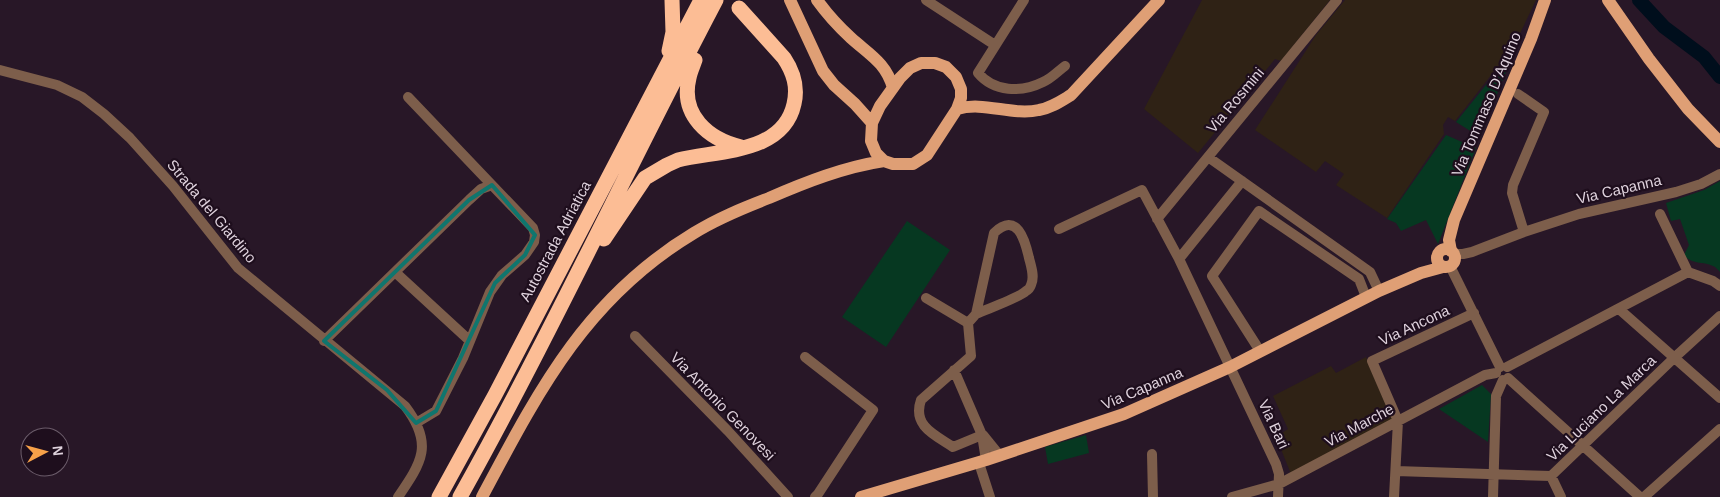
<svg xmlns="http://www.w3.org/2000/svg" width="1720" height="497" viewBox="0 0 1720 497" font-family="Arial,sans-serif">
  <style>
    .education { fill: #2f2215 }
    .green { fill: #063821 }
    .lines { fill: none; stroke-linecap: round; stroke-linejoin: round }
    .river { stroke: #000e1c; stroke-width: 14 }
    .minor { stroke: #7d5e4b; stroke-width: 10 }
    .major { stroke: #df9f75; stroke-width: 12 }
    .highway { stroke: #fcbd95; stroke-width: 15 }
    .marked { fill: none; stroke: #0f766e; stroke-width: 4; stroke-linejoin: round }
    .labels { text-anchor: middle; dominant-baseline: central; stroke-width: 4.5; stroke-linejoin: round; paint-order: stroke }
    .street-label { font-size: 15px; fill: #dfd2dd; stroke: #1e0e1d }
  </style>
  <rect width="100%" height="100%" fill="#281727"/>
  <path class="education" d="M1202,0H1330L1281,61L1275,59L1198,153L1144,109Z
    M1345,0H1536L1514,46L1455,121L1448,117L1443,125L1444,134L1387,218L1336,185L1344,174L1325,161L1316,172L1255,130L1316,35Z
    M1366,357L1394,420L1291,474L1276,437L1288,429L1273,396L1331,366L1336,373Z"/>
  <path class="green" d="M1515,49L1480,137L1456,122Z
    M1446,135L1476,148L1438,244L1426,220L1401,231L1396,223L1387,219Z
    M1720,181V272C1718,270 1716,267 1713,266C1703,261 1692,265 1684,255L1689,245L1680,219L1671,221L1666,203L1704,190Z
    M907,221L950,250L886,347L842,317Z
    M1482,385L1491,394L1488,442L1439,409Z
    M1086,435L1089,453L1048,464L1045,447Z"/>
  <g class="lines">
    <path class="river" d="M1639,0L1664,27L1704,57L1720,77"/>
    <path class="minor" d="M926,0L995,45
      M1024,0L978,73C994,92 1021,93 1043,82C1051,79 1058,71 1065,66
      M0,70L57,85L82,97L104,114L130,138L173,186L238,268L405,406C434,444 422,462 398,497
      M1518,94L1544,112L1513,185L1512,193L1524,232
      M408,97L533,228L535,235L534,242L525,255L502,275L490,292L463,358L436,411L416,423
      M1208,157L1370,272L1379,291
      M1660,214L1688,272
      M1157,219L1337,0
      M1059,229L1142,190L1179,259L1276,464L1279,474L1278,497
      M1454,254H1463L1472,252L1524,232L1579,214L1676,192L1701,184L1720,174
      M1179,259L1242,181
      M1450,266L1500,367
      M395,272L470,341
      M926,298L968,323L971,356L921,400C912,426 935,435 953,447L982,435
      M1619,309L1720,398
      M968,323L976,314L994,233C1017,211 1025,240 1029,258C1031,266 1035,277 1031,285C1030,288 1028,290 1026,291C1019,298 987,309 976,314
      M635,336L728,431L788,497
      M324,341L469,200L481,189L492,185
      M1260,351L1212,276L1259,211L1359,279L1366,297
      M805,357L873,410L818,494L815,497
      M1507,367L1688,272L1713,281L1720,286
      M954,370L982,435L986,460
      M1508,378L1640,497
      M983,435L1000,456
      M1152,454L1153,497
      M979,463L990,497
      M1396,471L1551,476L1674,358L1720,316
      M1551,476L1561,497
      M1232,497L1279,484L1485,375L1496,373
      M1394,497L1398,421L1372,361L1474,313
      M1493,497L1496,396L1503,380
      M1644,497L1720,429"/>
    <path class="major" d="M790,0L823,71L834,85L855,104L872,123
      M817,0C827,14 838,26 851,38C870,55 886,63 893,88
      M1608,0L1649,59L1688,109L1720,142
      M921,63H935L946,67L956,77L961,89V98L957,109L927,155L913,164H893L884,161L876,153L871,141L872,123L880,106L900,78L910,68Z
      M957,109C984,101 1012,116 1039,110C1051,108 1061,101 1071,95L1159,0
      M1437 258a9 9 0 1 1 18 0a9 9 0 1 1-18 0Z
      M1451,251L1449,240L1454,220L1531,39L1545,0
      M482,497C539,390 586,298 694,233C718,218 743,208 769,198C806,182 844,167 884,161
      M861,497L986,460L1124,414L1230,367L1379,291L1421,273L1443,267"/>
    <path class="highway" d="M669,51L673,32L672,0
      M695,60C693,66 690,72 689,78C680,115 708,139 741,147
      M604,239L645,178L667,165L678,160C718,150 783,154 794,104C798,87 794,73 784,58L739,8
      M439,497L495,395L701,0
      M460,497C551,334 629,165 716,0"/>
  </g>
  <path class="marked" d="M492,185L535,235L525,255L495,283L436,411L416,423L387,390L324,341L469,200Z"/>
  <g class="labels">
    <g class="street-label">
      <text transform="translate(1235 100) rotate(-50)">Via Rosmini</text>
      <text transform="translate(1486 104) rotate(-67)">Via Tommaso D'Aquino</text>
      <text transform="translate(1619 189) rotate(-13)">Via Capanna</text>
      <text transform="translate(212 211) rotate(50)">Strada del Giardino</text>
      <text transform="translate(555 241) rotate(-62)">Autostrada Adriatica</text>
      <text transform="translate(1414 325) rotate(-25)">Via Ancona</text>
      <text transform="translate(1142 388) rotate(-23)">Via Capanna</text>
      <text transform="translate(723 406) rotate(46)">Via Antonio Genovesi</text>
      <text transform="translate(1601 408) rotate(-44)">Via Luciano La Marca</text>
      <text transform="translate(1274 424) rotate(65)">Via Bari</text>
      <text transform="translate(1359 425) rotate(-28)">Via Marche</text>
    </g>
  </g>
  <g transform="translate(45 452) rotate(84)"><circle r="24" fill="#1e0e1d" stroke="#6b5c6a"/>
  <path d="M0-4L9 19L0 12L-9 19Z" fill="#f7a149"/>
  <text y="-8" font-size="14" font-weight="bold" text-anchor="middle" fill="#dfd2dd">N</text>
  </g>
</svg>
